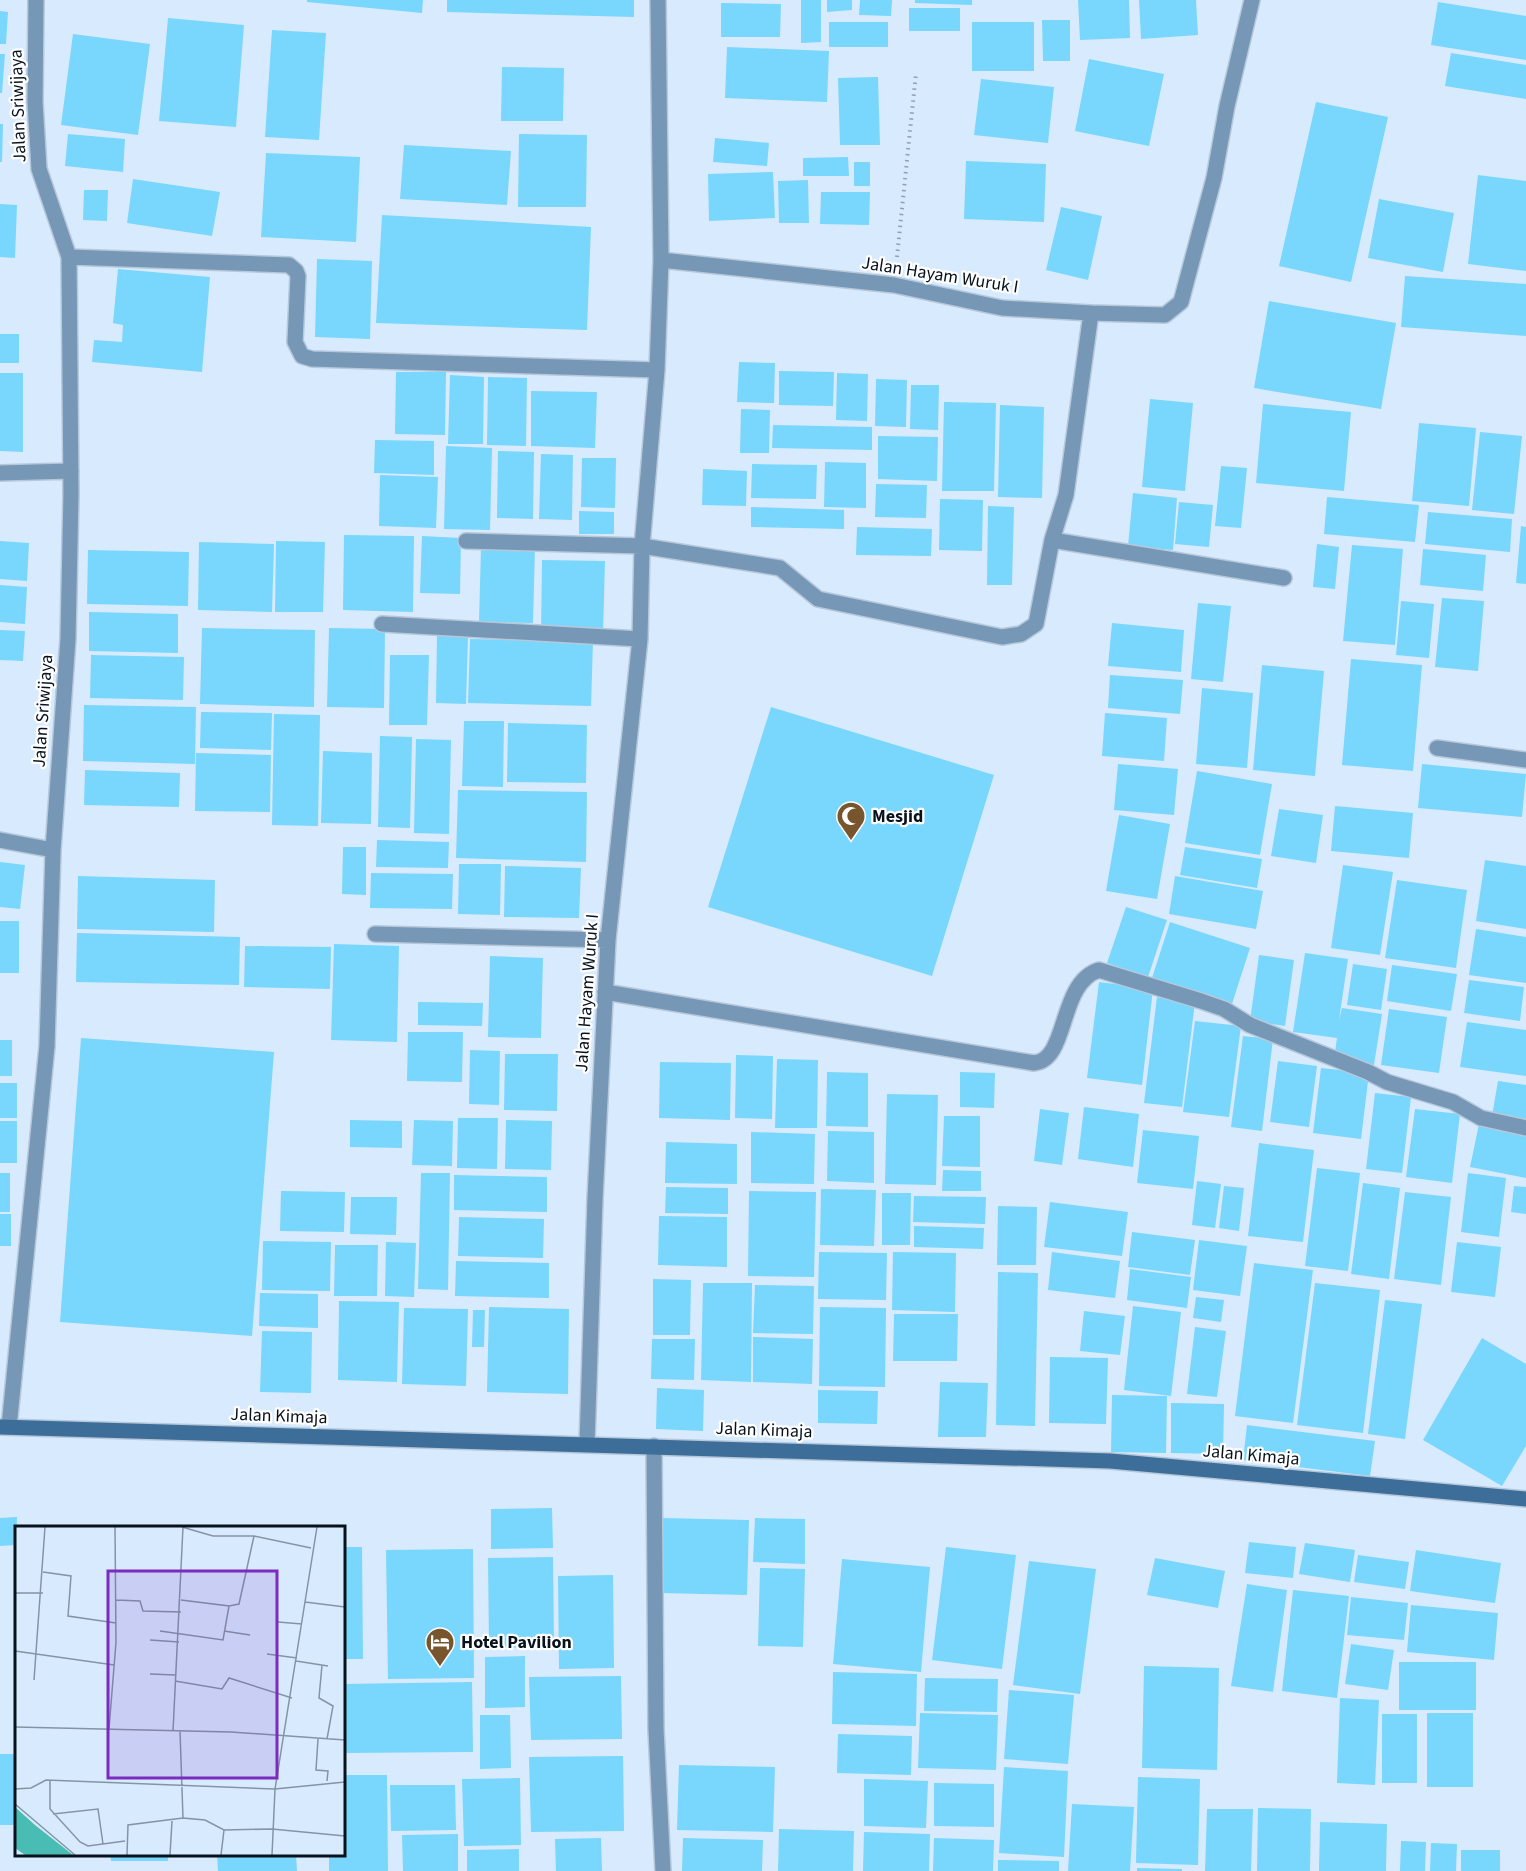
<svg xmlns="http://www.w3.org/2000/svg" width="1526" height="1871" viewBox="0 0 1526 1871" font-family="'Source Sans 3',sans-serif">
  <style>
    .building { fill: #79d6fc }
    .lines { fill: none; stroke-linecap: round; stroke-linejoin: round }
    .street-casing { stroke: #b7c8da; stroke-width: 18 }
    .secondary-casing { stroke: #b7c8da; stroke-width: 18 }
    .path { stroke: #90a0b0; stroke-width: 4; stroke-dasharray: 1.5 4.5; stroke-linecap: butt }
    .street { stroke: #7697b5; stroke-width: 15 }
    .secondary { stroke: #3d6e9a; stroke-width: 15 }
    .labels { text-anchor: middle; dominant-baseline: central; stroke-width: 4.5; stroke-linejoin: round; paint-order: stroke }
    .street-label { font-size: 18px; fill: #07121c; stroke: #fff }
    .poi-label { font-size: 18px; font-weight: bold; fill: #07121c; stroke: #fff; text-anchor: start }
    .inset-road { fill: none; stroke: #8494a4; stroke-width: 1.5 }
    .view { fill: #7b2cbf; fill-opacity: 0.15; stroke: #7b2cbf; stroke-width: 3 }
    .inset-edge { fill: none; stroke: #07121c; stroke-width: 3 }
  </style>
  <rect width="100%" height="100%" fill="#d8ebfe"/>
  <path class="building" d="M307,0H423L422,13L307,2Z
    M447,0H634V17L447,12Z
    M801,0H821V42L801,43Z
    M827,0H852V10L827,12Z
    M860,0H892L891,16L859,15Z
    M915,0H972V5L915,3Z
    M1078,0H1129L1130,38L1080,40Z
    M1139,0H1196L1198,35L1141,39Z
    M1438,2L1526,16V60L1431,45Z
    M721,3L781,4L780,37H721Z
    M909,8H960V31H909Z
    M0,11L8,12L6,44H0Z
    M168,18L244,25L236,127L159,121Z
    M1042,20H1070V61H1043Z
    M829,22H888V47H829Z
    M972,22H1034V71H972Z
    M272,30L326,33L319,140L265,137Z
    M73,34L150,44L138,135L61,125Z
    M727,47L829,51L827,102L725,98Z
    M1451,53L1526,65V99L1445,86Z
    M0,54H5L2,93H0Z
    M1089,59L1164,74L1149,146L1075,131Z
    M502,67L564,68L563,121H501Z
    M878,77L880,145H840L838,78Z
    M981,79L1054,87L1048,143L974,135Z
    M1316,102L1388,117L1351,282L1279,266Z
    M0,124H3L2,162H0Z
    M68,134L125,139L123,172L65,166Z
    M519,134L587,135L586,207H518Z
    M715,138L769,143L767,166L713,162Z
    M404,145L511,151L507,205L400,199Z
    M266,153L360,157L356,242L261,237Z
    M848,157L849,176H803V158Z
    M966,161L1046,164L1044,222L964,219Z
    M854,162H870V186H854Z
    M773,172L775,218L709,221L708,174Z
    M1478,175L1526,181V271L1468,264Z
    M133,179L220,192L212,236L127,223Z
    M808,180L809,223H779L778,181Z
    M84,190H108L107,221L83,220Z
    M821,192H870L869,225L820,224Z
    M1379,199L1454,213L1443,272L1368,258Z
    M0,204L17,205L15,258L0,257Z
    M1061,207L1102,216L1088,280L1046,270Z
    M382,215L591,227L587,330L376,323Z
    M317,259L372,261L370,339L315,337Z
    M118,269L210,277L202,372L92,362L94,340L122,342L123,325L113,323Z
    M1405,276L1526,284V336L1401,327Z
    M1269,301L1396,323L1381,409L1254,388Z
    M0,334H19V363H0Z
    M739,362L775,363L774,403L737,402Z
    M779,371L834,372L833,406L779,405Z
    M396,372H446L445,435L395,434Z
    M0,373H23V452L0,451Z
    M837,373L868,374L867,421L836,420Z
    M450,375L484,377L483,444H448Z
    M488,377L527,378L526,446L487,445Z
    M876,379L907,380L906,427L875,426Z
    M911,385H939L938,430L910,429Z
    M531,391L597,392L595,448L531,446Z
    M1150,399L1193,403L1185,491L1142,487Z
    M944,402L996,403L994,491H942Z
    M1263,404L1351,412L1344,491L1256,483Z
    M1000,405L1044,407L1042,498L998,497Z
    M741,409L770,410L769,453H740Z
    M1419,423L1476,428L1469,506L1412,501Z
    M773,425L872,427V450L772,448Z
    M1480,432L1522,436L1514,514L1472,510Z
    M878,436L938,437L937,481L878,479Z
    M375,440L434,441V475L374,473Z
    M446,446L492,448L490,530L444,529Z
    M498,451L534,452L533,519L497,518Z
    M541,454L573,455L572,520L539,519Z
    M582,458H616L615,508L581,507Z
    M825,462L866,463V508L824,507Z
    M752,464L817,465L816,499L751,498Z
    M1221,466L1247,468L1241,528L1215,526Z
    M703,469L747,471L746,506L702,505Z
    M380,475L438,477L436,528L379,526Z
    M876,484L927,485L926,518L875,517Z
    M1133,493L1177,498L1173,550L1128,546Z
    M1327,497L1419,505L1415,542L1324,534Z
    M940,499L983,500L982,551L939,550Z
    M1179,502L1213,505L1209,547L1175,544Z
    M988,506L1014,507L1012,585H987Z
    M751,507L844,510V529L751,527Z
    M579,511L614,512V534H579Z
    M1428,512L1512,519L1510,552L1425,544Z
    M1521,526L1526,527V584L1516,583Z
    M857,527L932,529L931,556L856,555Z
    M344,535L414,536L413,612L343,610Z
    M422,536L461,538L460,594L420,593Z
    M0,541L29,543L27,581L0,579Z
    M276,541L325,542L323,612H275Z
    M199,542L274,544L272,612L198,610Z
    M1317,544L1339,547L1335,589L1313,587Z
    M1352,545L1403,549L1395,645L1343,641Z
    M481,547H535L533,623L479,622Z
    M1423,549L1486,555L1483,591L1420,585Z
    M88,550L189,552L188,606L87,604Z
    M542,560L605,561L603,634L541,632Z
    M0,585L27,587L25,624L0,622Z
    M1442,598L1484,601L1478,671L1435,667Z
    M1401,601L1434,604L1429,658L1396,655Z
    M1198,603L1231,606L1223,682L1191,679Z
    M89,612L178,614V653L89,651Z
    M1112,623L1184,630L1181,672L1108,666Z
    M202,628L315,630L314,707L200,704Z
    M329,628L385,629L384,708L327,707Z
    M0,630L25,631L23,661L0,660Z
    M437,635L468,636L466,704L436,703Z
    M470,639L593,641L591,706L468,703Z
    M91,655L184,657L183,700L90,698Z
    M390,655H429L427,725H389Z
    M1351,659L1422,665L1413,771L1342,765Z
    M1262,665L1324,671L1315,776L1253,770Z
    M1110,675L1183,680L1180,714L1108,708Z
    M1202,688L1253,693L1247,768L1196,764Z
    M84,705L196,707L195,764L83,761Z
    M771,707L994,775L932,976L708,907Z
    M201,712L272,713L271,750L200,748Z
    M1105,713L1167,718L1164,761L1102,756Z
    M274,714L320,715L318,826L272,825Z
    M464,721H504L503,787L462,786Z
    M508,723L587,725L586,783L507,782Z
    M380,736L412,737L410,828L378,827Z
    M416,739L451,740L449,834L414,833Z
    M323,751L372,753L371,824L321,823Z
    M196,753L271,755L270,812L195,811Z
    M1118,764L1178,769L1174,815L1114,810Z
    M1422,764L1526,774L1522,817L1418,808Z
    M85,770L180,773L179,807L84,805Z
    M1197,771L1272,784L1260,855L1185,843Z
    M458,790L587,792L586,862L456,858Z
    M1335,806L1413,813L1409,858L1331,851Z
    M1279,809L1323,815L1316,863L1271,856Z
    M1119,815L1170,824L1157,899L1106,891Z
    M377,840L449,842L448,868L376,867Z
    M343,847H366V895L342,894Z
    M1185,847L1262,859L1257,888L1180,875Z
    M1485,860L1526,866V929L1476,921Z
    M0,862L25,865L20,909L0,907Z
    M459,864H501L500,915L458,914Z
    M1343,865L1393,872L1380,955L1331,948Z
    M505,866L581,868L579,918L504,917Z
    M371,873L453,874L452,909L370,908Z
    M78,876L215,880L214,932L77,929Z
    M1175,876L1263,891L1256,929L1169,914Z
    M1397,880L1467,890L1456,968L1385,958Z
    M1126,907L1167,920L1148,977L1107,963Z
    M0,921H19V973H0Z
    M1170,922L1250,948L1231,1007L1151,981Z
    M1476,929L1526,937V983L1469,975Z
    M77,933L240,937L239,985L76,982Z
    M334,944L399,946L397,1042L331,1040Z
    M245,946L331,947L330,989L244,987Z
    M1305,953L1348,959L1339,1020L1342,1008L1382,1014L1374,1065L1334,1059L1337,1038L1293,1032Z
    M1259,955L1294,960L1285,1026L1250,1021Z
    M490,956L543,958L541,1038L488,1037Z
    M1353,964L1387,969L1381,1010L1347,1005Z
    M1392,965L1457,974L1451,1011L1387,1001Z
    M1469,980L1524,987L1520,1021L1464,1013Z
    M1099,982L1153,989L1142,1085L1087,1078Z
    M1157,997L1195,1002L1182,1107L1144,1103Z
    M418,1002L483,1003L482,1026L418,1025Z
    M1389,1009L1447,1017L1439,1073L1381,1065Z
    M1195,1021L1241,1026L1229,1117L1183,1112Z
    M1467,1022L1526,1030V1076L1460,1067Z
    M408,1032H463L462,1082L407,1081Z
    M1243,1036L1273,1039L1262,1131L1231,1127Z
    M81,1038L274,1052L252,1336L60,1322Z
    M0,1040H12V1076H0Z
    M470,1050L500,1051L499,1105L469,1104Z
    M505,1054H558L557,1111L504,1110Z
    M736,1055L773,1056L772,1119L735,1118Z
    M777,1059L818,1060L817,1128H775Z
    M1278,1061L1317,1066L1309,1127L1270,1122Z
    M660,1062L731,1063L730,1120L659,1118Z
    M1321,1068L1369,1073L1361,1139L1313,1133Z
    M827,1072L868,1073V1127L826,1126Z
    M960,1072L995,1073L994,1108L960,1107Z
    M1498,1081L1526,1085V1121L1492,1116Z
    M0,1083H17V1118H0Z
    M1375,1093L1411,1097L1402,1173L1366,1169Z
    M887,1094L938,1095L936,1185L885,1184Z
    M1084,1107L1139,1114L1133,1167L1078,1159Z
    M1040,1109L1069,1113L1062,1165L1034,1161Z
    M1415,1109L1460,1114L1452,1183L1406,1177Z
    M944,1116H980V1167L942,1166Z
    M458,1118H498L497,1169L457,1168Z
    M350,1120L402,1121V1148L350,1147Z
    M414,1120L453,1121L452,1166L412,1165Z
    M506,1120L552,1121L551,1170L505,1169Z
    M0,1121H17V1163H0Z
    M1479,1124L1526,1133V1178L1470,1167Z
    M1143,1130L1199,1136L1193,1189L1137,1183Z
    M828,1131L874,1132V1183L827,1181Z
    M751,1132L815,1134L814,1184L751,1183Z
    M666,1142L737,1144V1184L665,1183Z
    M1259,1143L1314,1150L1303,1242L1248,1236Z
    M1317,1168L1360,1173L1348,1271L1305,1266Z
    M943,1170L981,1171V1191H942Z
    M0,1173H10V1212H0Z
    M421,1173H450L448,1290L418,1289Z
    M1468,1173L1506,1178L1499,1237L1461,1232Z
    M454,1175L547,1177V1212L454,1210Z
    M1197,1181L1221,1184L1215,1228L1192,1225Z
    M1363,1183L1400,1188L1389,1279L1351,1274Z
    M1224,1186L1244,1188L1239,1231L1219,1228Z
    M1514,1186L1526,1187V1214L1511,1212Z
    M666,1187L728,1188V1214L665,1213Z
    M821,1189L876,1190L874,1246L820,1245Z
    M281,1191L345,1192L344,1232L280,1231Z
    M749,1191L816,1192L814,1277L748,1276Z
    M1405,1192L1451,1197L1441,1285L1394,1279Z
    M882,1193H911L910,1245H882Z
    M914,1196L986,1197L985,1224L913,1222Z
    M351,1197H397L396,1235L350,1234Z
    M1050,1202L1128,1212L1122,1256L1044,1247Z
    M998,1206L1037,1207L1036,1265H997Z
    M0,1214H11V1246H0Z
    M659,1216L727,1217V1267L658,1265Z
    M459,1217L544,1219L543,1258L458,1256Z
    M914,1226L984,1228L983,1249L914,1247Z
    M1132,1232L1195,1240L1190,1275L1128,1267Z
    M1199,1240L1247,1246L1240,1296L1193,1290Z
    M263,1241L331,1242L330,1291L262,1290Z
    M386,1242L416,1243L414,1297L385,1296Z
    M1457,1242L1501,1247L1495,1297L1451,1292Z
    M335,1245H378L377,1296H334Z
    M819,1252L887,1253L886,1300L818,1299Z
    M893,1252L956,1253L955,1312L892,1310Z
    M1052,1252L1120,1261L1115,1298L1048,1290Z
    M456,1261L549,1263V1298L455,1296Z
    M1254,1263L1313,1270L1293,1423L1235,1416Z
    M1130,1269L1191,1277L1187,1308L1127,1300Z
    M998,1272L1038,1273L1035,1426L996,1425Z
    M653,1279L691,1280L690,1335H653Z
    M703,1283H752L751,1382L701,1380Z
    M1315,1283L1380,1290L1363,1433L1297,1425Z
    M755,1285L814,1286L813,1334L753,1333Z
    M260,1293L318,1294V1328L259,1326Z
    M1196,1297L1224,1300L1221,1322L1193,1318Z
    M1385,1300L1422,1304L1405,1439L1368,1434Z
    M339,1301L399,1302L397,1382L338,1380Z
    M1133,1306L1181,1312L1171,1396L1124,1390Z
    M489,1307L569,1309L568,1394L487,1392Z
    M820,1307L886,1308L885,1387L819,1386Z
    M404,1308L468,1309L466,1386L402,1384Z
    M473,1310H485L484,1347H472Z
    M1084,1311L1125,1316L1120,1355L1080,1351Z
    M894,1314H958L957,1361H893Z
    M1195,1327L1226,1331L1217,1397L1187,1394Z
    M262,1331L312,1332L311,1393L260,1392Z
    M753,1337L813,1339L812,1384L753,1382Z
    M1482,1338L1526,1364V1446L1502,1486L1423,1440Z
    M652,1339H695L694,1380L651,1379Z
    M1050,1357L1108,1358L1106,1424L1049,1423Z
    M940,1382L988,1383L986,1437H938Z
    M657,1388L704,1390L703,1431L656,1429Z
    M818,1390L878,1391L877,1424L818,1423Z
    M1112,1395L1167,1396L1166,1453L1111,1452Z
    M1171,1403L1224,1404L1223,1454L1171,1453Z
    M1247,1425L1375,1441L1370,1476L1243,1460Z
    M552,1508L553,1548L491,1549V1509Z
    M17,1517L16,1545L0,1546V1518Z
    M662,1518L749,1520L747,1595L660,1593Z
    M755,1518L805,1519V1564L753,1562Z
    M1249,1542L1296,1547L1293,1578L1245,1573Z
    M1305,1543L1355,1550L1350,1582L1299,1574Z
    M344,1547H362L363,1659H344Z
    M946,1547L1016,1555L1002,1669L932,1660Z
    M473,1549L474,1678L388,1679L386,1550Z
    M1416,1550L1501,1563L1495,1603L1410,1591Z
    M1358,1555L1409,1562L1405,1589L1354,1582Z
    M553,1557L554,1647L489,1648L488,1558Z
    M1155,1558L1225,1571L1218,1608L1147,1595Z
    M842,1559L930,1567L921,1672L833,1664Z
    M1029,1561L1096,1569L1080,1694L1013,1685Z
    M760,1568L805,1569L803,1647L758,1646Z
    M613,1575L614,1668L559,1669L558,1576Z
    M1247,1584L1287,1590L1273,1692L1231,1686Z
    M1293,1590L1349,1596L1337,1698L1282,1691Z
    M1351,1597L1408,1603L1404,1640L1347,1635Z
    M1411,1605L1498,1613L1494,1660L1407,1652Z
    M1351,1644L1394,1650L1388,1690L1345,1684Z
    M525,1656V1707L485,1708V1657Z
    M1399,1662H1476V1710H1399Z
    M1144,1666L1219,1668L1217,1770L1142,1768Z
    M833,1672L917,1674L916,1726L832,1724Z
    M621,1676L622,1739L531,1740L529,1677Z
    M925,1678L998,1679L997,1712L924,1711Z
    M472,1682L473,1752L344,1753V1684Z
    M1009,1690L1074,1695L1068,1764L1004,1759Z
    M1340,1698L1379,1700L1375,1785L1337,1783Z
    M920,1713L998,1715L996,1770L918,1768Z
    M1427,1713H1473V1787H1427Z
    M1382,1714H1417V1783H1382Z
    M480,1715H510L511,1768L480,1769Z
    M838,1734L912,1736L911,1775L837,1773Z
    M0,1754H15L16,1825H0Z
    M623,1756L624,1831L531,1832L529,1757Z
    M679,1765L775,1767L773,1832L677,1830Z
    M1004,1767L1068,1771L1064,1857L999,1853Z
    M344,1775H387L388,1871H329V1854H344Z
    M1138,1777L1200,1779L1198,1865L1136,1863Z
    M520,1778L521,1845L464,1846L462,1779Z
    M864,1779L928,1781L926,1828L864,1826Z
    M934,1783L994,1784V1827L934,1826Z
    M390,1785H455L456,1830L391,1831Z
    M1072,1804L1134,1807L1130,1871H1068Z
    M1258,1808L1311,1809L1310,1871H1257Z
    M1207,1809H1253L1251,1871H1205Z
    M1320,1822L1387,1824L1386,1871H1319Z
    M779,1829L854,1831L853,1871H778Z
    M864,1832L930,1834L929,1871H863Z
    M458,1834V1871H403L402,1835Z
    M601,1838L602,1871H556L555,1839Z
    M683,1838L763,1840L762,1871H682Z
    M934,1838L994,1840L993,1871H933Z
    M1401,1841L1426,1842L1425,1871H1400Z
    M1431,1843L1457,1844L1456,1871H1430Z
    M519,1849V1871H467V1850Z
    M1461,1850H1500V1871H1461Z
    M110,1854H168V1861H111Z
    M217,1854H296L297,1871H218Z
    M998,1860L1059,1861V1871H998Z
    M1137,1868L1182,1869V1871H1137Z"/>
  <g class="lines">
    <g class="street-casing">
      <path id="street" d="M69,257L289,265L296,271L298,276L295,342L302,356L312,359L657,370
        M1091,313L1165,315L1181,302L1214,178L1227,106L1252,0
        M0,473L71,471
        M1052,540L1284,578
        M466,541L642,546L780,568L818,599L1002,637L1021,634L1036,624L1052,540L1066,495L1091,313L1002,308L894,285L661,260
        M382,624L640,639
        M1437,748L1526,760
        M0,840L53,850
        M375,934L608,940
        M605,992L1034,1063C1069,1060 1058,983 1099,970L1201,1001L1224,1009L1250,1025L1368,1072L1387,1082L1453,1102L1481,1118L1526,1128
        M9,1427L47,1046L53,850L68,639L71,494L69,257L39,169L35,102L36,0
        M587,1444L595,1199L608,940L640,639L642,546L657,370L661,260L658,0
        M654,1446L656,1729L663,1871"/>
    </g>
    <g class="secondary-casing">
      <path id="secondary" d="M0,1427L1110,1461L1526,1499"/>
    </g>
    <path class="path" d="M897,257L916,73"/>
    <use href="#street" class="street"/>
    <use href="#secondary" class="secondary"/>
  </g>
  <defs>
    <g id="mosque-pin" transform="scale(1.5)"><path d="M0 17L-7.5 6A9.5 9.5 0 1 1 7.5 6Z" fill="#79552e" stroke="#fff"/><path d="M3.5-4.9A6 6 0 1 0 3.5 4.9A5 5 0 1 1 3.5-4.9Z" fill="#fff"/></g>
    <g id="hotel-pin" transform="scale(1.5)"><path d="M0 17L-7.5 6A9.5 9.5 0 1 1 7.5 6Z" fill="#79552e" stroke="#fff"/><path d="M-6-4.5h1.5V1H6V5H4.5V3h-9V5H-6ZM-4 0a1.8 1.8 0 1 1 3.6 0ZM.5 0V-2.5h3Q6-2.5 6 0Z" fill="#fff"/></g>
  </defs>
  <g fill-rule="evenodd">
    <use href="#mosque-pin" x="851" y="816"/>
    <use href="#hotel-pin" x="440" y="1642"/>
  </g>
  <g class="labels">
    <g class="street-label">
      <text transform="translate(18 106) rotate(-92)">Jalan Sriwijaya</text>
      <text transform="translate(940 275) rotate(9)">Jalan Hayam Wuruk I</text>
      <text transform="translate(43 711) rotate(-86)">Jalan Sriwijaya</text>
      <text transform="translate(587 993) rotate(-86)">Jalan Hayam Wuruk I</text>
      <text transform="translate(279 1416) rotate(2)">Jalan Kimaja</text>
      <text transform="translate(764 1430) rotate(2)">Jalan Kimaja</text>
      <text transform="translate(1251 1455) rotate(5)">Jalan Kimaja</text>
    </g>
    <g class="poi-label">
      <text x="872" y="816">Mesjid</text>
      <text x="461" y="1642">Hotel Pavilion</text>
    </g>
  </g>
  <g transform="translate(15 1526)">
    <rect width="330" height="330" fill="#d8ebfe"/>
    <path d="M0,281L20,299L58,329H10L0,322Z" fill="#49bcb3"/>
    <path class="inset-road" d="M167,1L198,10H239L296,22M28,46L56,50L53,90L101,97M0,67H28M101,74L125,75L128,85L166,86M290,76L330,81M214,80L224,78L239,10M263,96L287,98M145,105L208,114L214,80L166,74M209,105L235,109M135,114L164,116M0,125L99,139M252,128L282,132M281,135L313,140M307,139L304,172L318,180L312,213M135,148L160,149M19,154L30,1M160,155L207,163L214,152L277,172M0,201L216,206L330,214M94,203L101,116L100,1M158,205L168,1M165,205L168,292L190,294L209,304L257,303L330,310M303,213L301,244L313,245L312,255M35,254V283L65,316L73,320L110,315M0,263L16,262L31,254L260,263L330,256M0,278L60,329M38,288L83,283L88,318M112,329L113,299L168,292M155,329L157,295M206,329L209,304M257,329L260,263L302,1"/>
    <path class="view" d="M93,45H262V252H93Z"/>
    <rect width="330" height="330" class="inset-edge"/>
  </g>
</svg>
